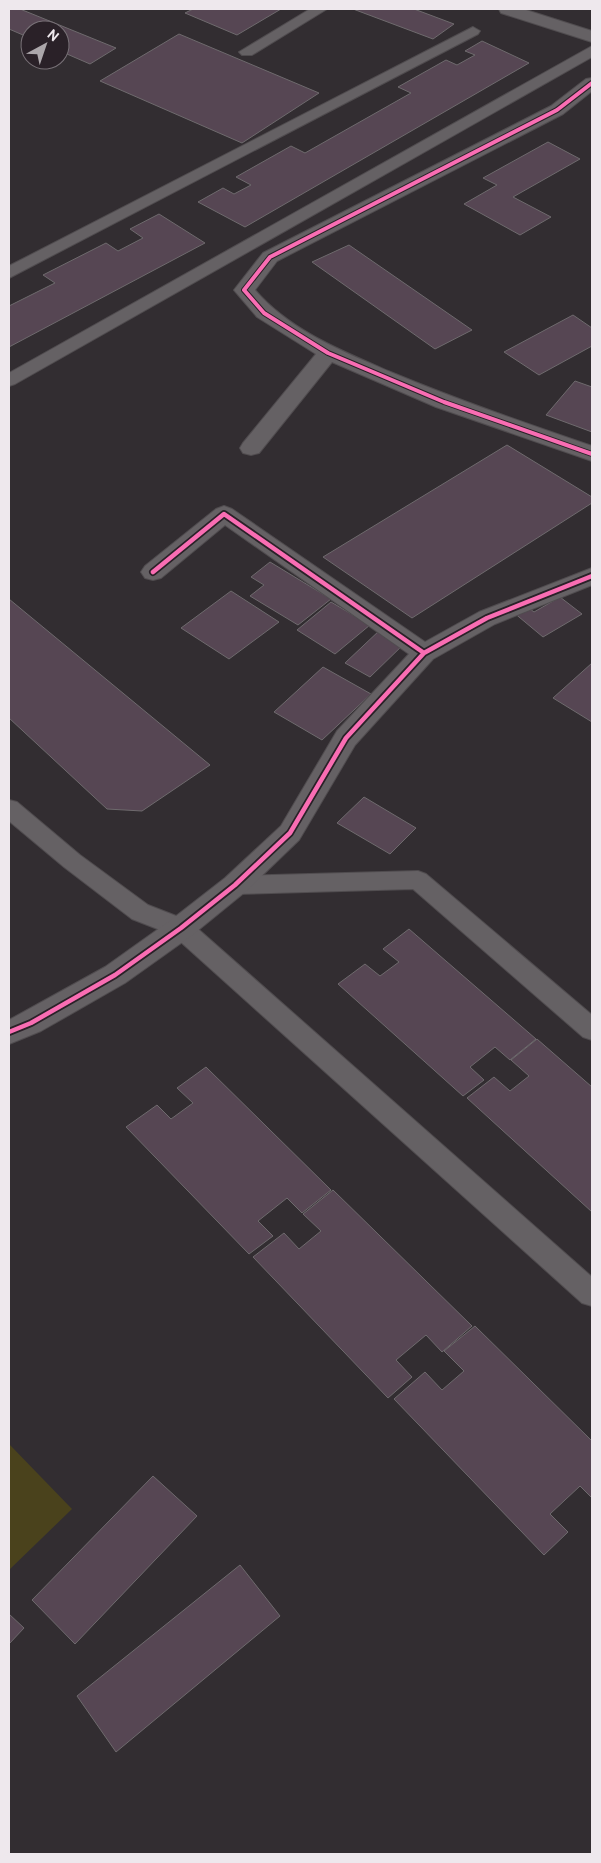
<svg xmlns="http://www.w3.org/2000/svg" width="601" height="1863" viewBox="0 0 601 1863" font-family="Overpass,sans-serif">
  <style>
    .green { fill: #4a421c }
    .building { fill: #564653; stroke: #6e6a6d }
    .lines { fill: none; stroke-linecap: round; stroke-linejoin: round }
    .lane-casing { stroke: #504c4f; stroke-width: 2 }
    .street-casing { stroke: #504c4f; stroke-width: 2 }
    .lane { fill: #656164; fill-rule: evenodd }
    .street { fill: #656164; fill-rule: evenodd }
    .cycleway-far1-casing { stroke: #2a2128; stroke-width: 6 }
    .cycleway-casing { stroke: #2a2128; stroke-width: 8 }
    .cycleway-far1 { stroke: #f96db3; stroke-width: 4 }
    .cycleway { stroke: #f96db3; stroke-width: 4.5 }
  </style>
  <rect width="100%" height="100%" fill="#322d31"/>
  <path class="green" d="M9,1444L72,1509L9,1570Z"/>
  <path class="building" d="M9,9H20L116,48L90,64L60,51V30H30V38L9,29Z
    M193,9H281L237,35L185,13Z
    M353,9H414L454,24L433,39Z
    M179,34L319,93L242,143L100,81Z
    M482,41L529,63L245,227L198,202L223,188L234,194L251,185L236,177L291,146L305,153L411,93L398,87L446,60L457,65L475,55L465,51Z
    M548,142L580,159L513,197L551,217L520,235L464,204L497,185L483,178Z
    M159,214L205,243L9,347V306L55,283L43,275L106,243L118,251L143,238L130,229Z
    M349,245L472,330L435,349L312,262Z
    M573,315L592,328V346L539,375L504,352Z
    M575,381L592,387V432L546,415Z
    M507,445L592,497V503L412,618L323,557Z
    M270,562L331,599L298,625L250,596L264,585L251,577Z
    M231,591L279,622L229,659L181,628Z
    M560,597L582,614L543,637L513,612L525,605L534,612Z
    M9,599L210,765L142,811L107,809L9,718Z
    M331,602L370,625L335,654L297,630Z
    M381,629L406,642L370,677L345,663Z
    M592,663V722L553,698Z
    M323,667L371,694L322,740L274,712Z
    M364,797L416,828L390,854L337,823Z
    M409,929L536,1039L510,1060L495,1047L470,1067L484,1080L463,1096L338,984L365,964L380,976L399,962L383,949Z
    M537,1039L592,1087V1212L467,1098L494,1077L510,1091L529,1076L511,1060Z
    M206,1067L331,1190L302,1213L287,1198L258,1221L273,1236L249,1254L126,1127L157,1105L171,1119L193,1103L177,1088Z
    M333,1190L472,1326L442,1352L426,1335L396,1360L412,1377L388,1398L253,1257L284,1233L299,1249L321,1231L303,1214Z
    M475,1326L592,1441V1498L580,1486L550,1514L568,1532L544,1555L394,1399L425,1372L442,1390L464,1371L444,1351Z
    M153,1476L197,1516L75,1644L32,1600Z
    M240,1565L280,1616L116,1752L77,1696Z
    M9,1614L24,1628L9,1644Z"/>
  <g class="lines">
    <g class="lane-casing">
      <path id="lane" d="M310,9H327L252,55H242L239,52Z
        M473,27L480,31L478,34L9,278V266Z
        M592,46V57L15,384L9,386V373Z
        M9,800L17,802L80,855L148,905L189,921L592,1277V1306L582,1303L173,935L132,919L64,867L9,821Z
        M418,871L426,874L592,1015V1040L583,1037L413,889L235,894L227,891L223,885L227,879L235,876Z"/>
    </g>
    <g class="street-casing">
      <path id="street" d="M499,9H523L592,31V42L501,13Z
        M592,78V91L563,114L277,261L255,290C290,331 344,352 393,373C458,400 525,423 592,446V461L436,407L332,362L259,453L251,455L243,453L240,448L243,443L316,354L257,317L234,290L263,253L551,106L586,79Z
        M224,506L232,509L425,642L479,612L592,568V585L495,624L433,659L355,745L299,840L245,892L191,936L125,983L41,1031L9,1044V1020L105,967L171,920L225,878L281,826L337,731L409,654L225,525L161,578L153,580L145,578L141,572L145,566L216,509Z"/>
    </g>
    <use href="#lane" class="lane"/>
    <use href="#street" class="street"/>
    <g class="cycleway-far1-casing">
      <path id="cycleway-far1" d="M592,83L557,110L270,257L244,290L264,313L328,353L444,402L592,454"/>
    </g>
    <g class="cycleway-casing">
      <path id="cycleway" d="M153,572L224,514L424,653
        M9,1032L31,1023L115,975L181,928L235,885L290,833L346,738L424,653L487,618L592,576"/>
    </g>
    <use href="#cycleway-far1" class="cycleway-far1"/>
    <use href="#cycleway" class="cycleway"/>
  </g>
  <rect width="601" height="1863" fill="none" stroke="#eee8ed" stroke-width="20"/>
  <g transform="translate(45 45) rotate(40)"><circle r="24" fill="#2a2128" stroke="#787177"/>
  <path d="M0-4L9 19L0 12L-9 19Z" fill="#aca7ab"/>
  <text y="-8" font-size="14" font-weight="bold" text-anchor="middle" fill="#eee8ed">N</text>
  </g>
</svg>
